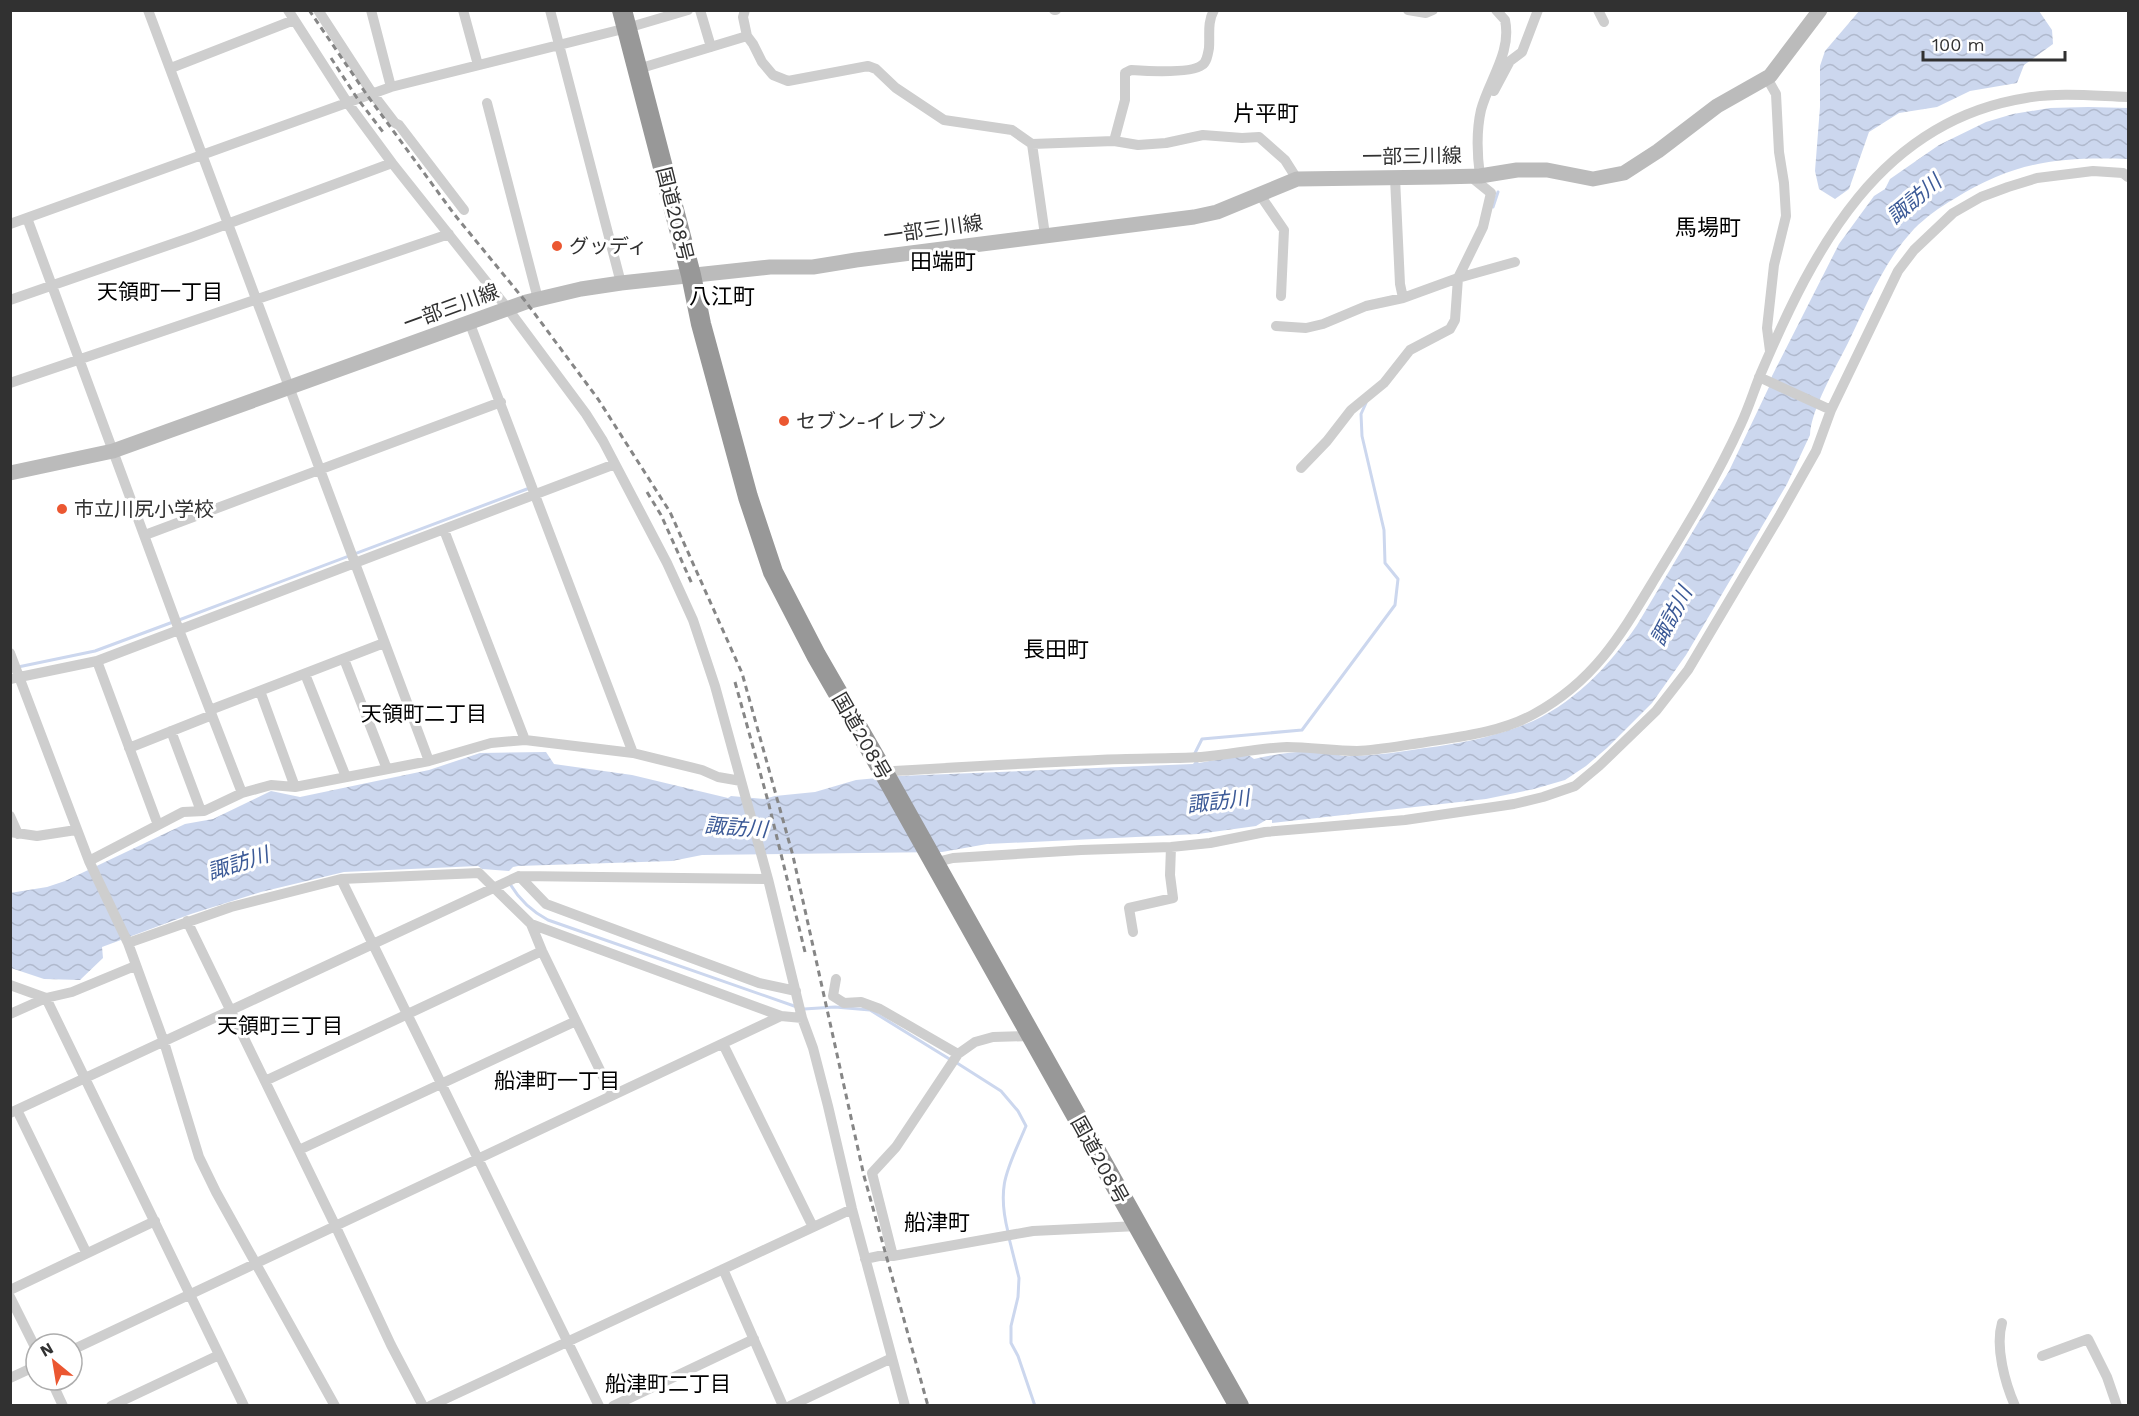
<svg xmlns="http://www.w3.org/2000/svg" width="2139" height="1416" viewBox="0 0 2139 1416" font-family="'Work Sans','Noto Sans JP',sans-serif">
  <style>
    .water { fill: url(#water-waves) }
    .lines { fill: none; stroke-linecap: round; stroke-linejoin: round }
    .stream { stroke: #ccd7ee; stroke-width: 3 }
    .street { stroke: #cecece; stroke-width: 10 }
    .secondary { stroke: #bbb; stroke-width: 15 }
    .highway { stroke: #989898; stroke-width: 20 }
    .rail { stroke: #868686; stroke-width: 3; stroke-dasharray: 6 4.5; stroke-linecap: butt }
    .poi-dot { fill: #eb5731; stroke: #fff; stroke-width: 2 }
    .labels { text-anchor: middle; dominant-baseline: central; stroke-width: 6; stroke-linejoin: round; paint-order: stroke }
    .street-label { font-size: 20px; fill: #313131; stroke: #fff }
    .poi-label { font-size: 20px; fill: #313131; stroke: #fff; text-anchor: start }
    .water-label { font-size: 21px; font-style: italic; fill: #3c5a97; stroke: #fff }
    .neighbourhood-label { font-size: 21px; fill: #000; stroke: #fff }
    .quarter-label { font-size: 22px; fill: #000; stroke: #fff }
  </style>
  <defs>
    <pattern id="water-waves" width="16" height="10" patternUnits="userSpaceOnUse" patternTransform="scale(1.5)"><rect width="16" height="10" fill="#ccd7ee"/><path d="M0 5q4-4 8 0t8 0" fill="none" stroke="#b0b9cd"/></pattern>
  </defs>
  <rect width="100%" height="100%" fill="#fff"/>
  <path class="water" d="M1860,10L2039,11L2052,30L2053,44L2024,65L2017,83L1970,91L1937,107L1899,113L1869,132L1849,189L1835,199L1819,189L1815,171L1820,107V66L1825,51Z
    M2088,107L2128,108V159C2059,157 2015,161 1954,199C1940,207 1926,217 1914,229C1884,261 1867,304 1848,343C1836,367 1811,409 1810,435L1787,484L1686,655L1652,703L1607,748L1586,766L1565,780L1534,789L1486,799L1272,823V820H1266L1256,826L1198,834L987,844L942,852L702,855L672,861L518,866L513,867L509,871L482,869L478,866L344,872L261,892L191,914L102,947L103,958L80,980L44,979L11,968L10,893L47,887L65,881L185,824L213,819L271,791L300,797L429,770L480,753L546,752L554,764L632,775L728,798L731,796L764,799L775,796L815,792L856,780L899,776L1193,764L1196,760L1199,763L1247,754L1254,759C1276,754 1299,750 1322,752C1332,753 1342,757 1353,756C1378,755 1401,752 1425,748C1457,744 1488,738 1518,727C1568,710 1609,667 1637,625L1729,471L1769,387L1772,376L1839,244L1874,196L1885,189L1890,179L1939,145L1986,122L2013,114L2050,108Z"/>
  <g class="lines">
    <path class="stream" d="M1493,207L1498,192
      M179,620L527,489
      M18,667L95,651L173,622
      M1195,753L1202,739L1302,730L1395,605L1398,579L1385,563L1384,530L1362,436L1361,414L1366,403
      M510,884C519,899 533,912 548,920L797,1007
      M804,1009L835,1007L870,1010L951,1060
      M957,1063L1001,1091L1018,1111L1026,1126C1008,1169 996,1184 1008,1232
      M1009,1238L1019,1278L1018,1297L1011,1326V1343L1018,1356L1035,1406"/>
    <path class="street" d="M148,10L429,761
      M288,10L347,102L392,163L508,309L586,414L603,441L667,563L693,620L715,686L768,879L802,1018L813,1048L828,1106L852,1209L905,1406
      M318,10L372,93L395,123L399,125L464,210
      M371,10L391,87
      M463,10L478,65
      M550,10L621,283
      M700,10L711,47
      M745,10L743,17L747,36L753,44L762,62L773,75L788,81L868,66L876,69L896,88L944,120L1012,130L1032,144L1114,141L1138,145L1166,143L1203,135L1242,138L1259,137L1285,160L1297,179
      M1054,10H1056
      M1408,10L1426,13L1433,10
      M1598,10L1604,22
      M171,68L294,20
      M638,69L747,36
      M1767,78L1776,94L1779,152L1784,183L1786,216L1774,265L1767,328L1770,351
      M1494,91L1510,61L1522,52L1538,10
      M487,103L538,299
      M1114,141L1125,100V73L1131,70C1146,71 1191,74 1202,65C1207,62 1208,53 1209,48C1210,34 1207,23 1214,10
      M1032,144L1045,235
      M1480,176C1477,154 1476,132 1481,110C1489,80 1512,52 1505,20L1496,10
      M1395,178L1400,284L1403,298
      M1260,195L1284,230L1281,296
      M27,218L179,630L242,793
      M10,224L391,87L627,28L688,10
      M10,300L192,237L392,163
      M470,324L633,753
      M1276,326L1306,328L1323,324L1366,306L1403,298L1458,278L1515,262
      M1759,377L1831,410
      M10,383L449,234
      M1301,468L1327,441L1351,410L1384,383L1410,350L1450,329L1455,320L1458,278L1483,227L1491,193L1470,176
      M444,530L525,740
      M145,535L501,402
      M10,653L89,861L128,943L164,1042L199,1157L216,1192L335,1406
      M344,659L387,769
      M97,661L158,825
      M305,674L346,777
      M10,679L97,661L615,464
      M260,691L295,787
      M210,710L384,643
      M171,731L201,811
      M129,748L212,715
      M884,774L894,771C962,767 1030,763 1098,760C1132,758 1167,759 1201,757C1229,755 1258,748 1287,747C1310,747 1334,751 1357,751C1378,750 1399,746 1420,743C1457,737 1500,733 1534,714C1596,680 1622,633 1657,575C1687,526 1717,477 1741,424C1749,407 1754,390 1761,373C1814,249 1879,121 2026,98C2060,92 2095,96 2128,97
      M10,816L18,834
      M10,832L37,836L76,830
      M89,861L183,812L204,811L242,793L271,785L295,787L429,761L491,743L525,740L633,753L702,770L718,777L741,781
      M933,863L953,858L1081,850L1171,847L1210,843L1265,832L1405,820L1514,804L1543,797L1575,786L1599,766L1656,711L1688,670L1780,515L1816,451L1831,410L1898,271L1914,250L1953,213L1981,197L2008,187L2037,178L2093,171L2123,173L2128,177
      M519,876L546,904L759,983L796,991
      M341,879L599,1406
      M187,921L335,1225L391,1345L423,1406
      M531,924L542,951L612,1095
      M1133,932L1129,908L1173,898L1170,875L1171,847
      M128,943L231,907L341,879L479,873L531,924L781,1016L802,1018
      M836,979L833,996L844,1003L861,1002L880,1009L958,1054
      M10,985L46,998L244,1406
      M10,1014L46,998L72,992L135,966
      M1031,1036L993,1037L975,1042L958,1054L896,1147L872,1173L893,1256L1033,1231L1138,1226
      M723,1044L813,1227
      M265,1081L542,951
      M17,1110L86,1252
      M10,1113L519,876L768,879
      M299,1150L576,1021
      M865,1259L879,1256H893
      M723,1269L783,1406
      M10,1290L155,1221
      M10,1297L36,1349
      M2002,1323C1995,1347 2005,1383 2015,1406
      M72,1350L781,1016
      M2042,1356L2088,1339L2107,1377L2117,1406
      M10,1378L36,1366
      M51,1380L63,1406
      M111,1406L219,1355
      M430,1406L852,1209
      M613,1406L754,1339
      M790,1406L892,1358"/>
    <path class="secondary" d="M10,473L113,451L526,302L581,289L621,283L770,267H813L856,260L1194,217L1217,212L1297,179L1440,177L1480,176L1517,170H1547L1593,179L1624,173L1658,151L1717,106L1770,76L1820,10"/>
    <path class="highway" d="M622,10L691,275L701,324L748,497L773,572L816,655L888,780L1239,1406"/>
    <path class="rail" d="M309,10L367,95L454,214L526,302L598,399L670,512L742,673L793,856L864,1176L928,1406
      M331,58L357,98L383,132
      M647,492L661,515L693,586
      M735,682L768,801L805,952"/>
  </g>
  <g class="poi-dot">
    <circle cx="557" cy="246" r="6"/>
    <circle cx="784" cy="421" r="6"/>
    <circle cx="62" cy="509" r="6"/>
  </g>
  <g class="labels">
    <g class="street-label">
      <text transform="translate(1412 156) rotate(-1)">一部三川線</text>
      <text transform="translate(675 214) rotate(76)">国道208号</text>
      <text transform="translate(933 229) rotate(-8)">一部三川線</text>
      <text transform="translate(451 307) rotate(-20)">一部三川線</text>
      <text transform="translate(862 736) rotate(60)">国道208号</text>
      <text transform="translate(1100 1160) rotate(61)">国道208号</text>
    </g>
    <g class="poi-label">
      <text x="569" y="246">グッディ</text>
      <text x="796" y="421">セブン-イレブン</text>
      <text x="74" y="509">市立川尻小学校</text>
    </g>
    <g class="water-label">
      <text transform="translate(1914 199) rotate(-40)">諏訪川</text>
      <text transform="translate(1671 616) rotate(-62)">諏訪川</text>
      <text transform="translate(1218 801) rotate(-7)">諏訪川</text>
      <text transform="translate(736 827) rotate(4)">諏訪川</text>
      <text transform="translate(238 863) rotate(-18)">諏訪川</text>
    </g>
    <g class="neighbourhood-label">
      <text x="160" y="291">天領町一丁目</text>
      <text x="424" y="713">天領町二丁目</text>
      <text x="280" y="1025">天領町三丁目</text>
      <text x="557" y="1080">船津町一丁目</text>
      <text x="668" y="1383">船津町二丁目</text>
    </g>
    <g class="quarter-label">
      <text x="1266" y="113">片平町</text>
      <text x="1708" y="227">馬場町</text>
      <text x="943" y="261">田端町</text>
      <text x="722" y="296">八江町</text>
      <text x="1056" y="649">長田町</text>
      <text x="937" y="1222">船津町</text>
    </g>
  </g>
  <rect width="2139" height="1416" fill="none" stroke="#313131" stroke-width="24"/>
  <g transform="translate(54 1362) rotate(330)"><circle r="28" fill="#ffffff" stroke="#adadad" stroke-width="1.5"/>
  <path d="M0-4.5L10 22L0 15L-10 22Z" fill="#eb5731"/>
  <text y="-9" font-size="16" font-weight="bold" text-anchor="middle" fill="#313131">N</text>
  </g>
  <path d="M1923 51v9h142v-9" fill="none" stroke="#313131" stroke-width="3"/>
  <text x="1932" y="51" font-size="18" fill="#313131" stroke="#ffffff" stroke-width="4.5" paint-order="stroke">100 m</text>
</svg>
